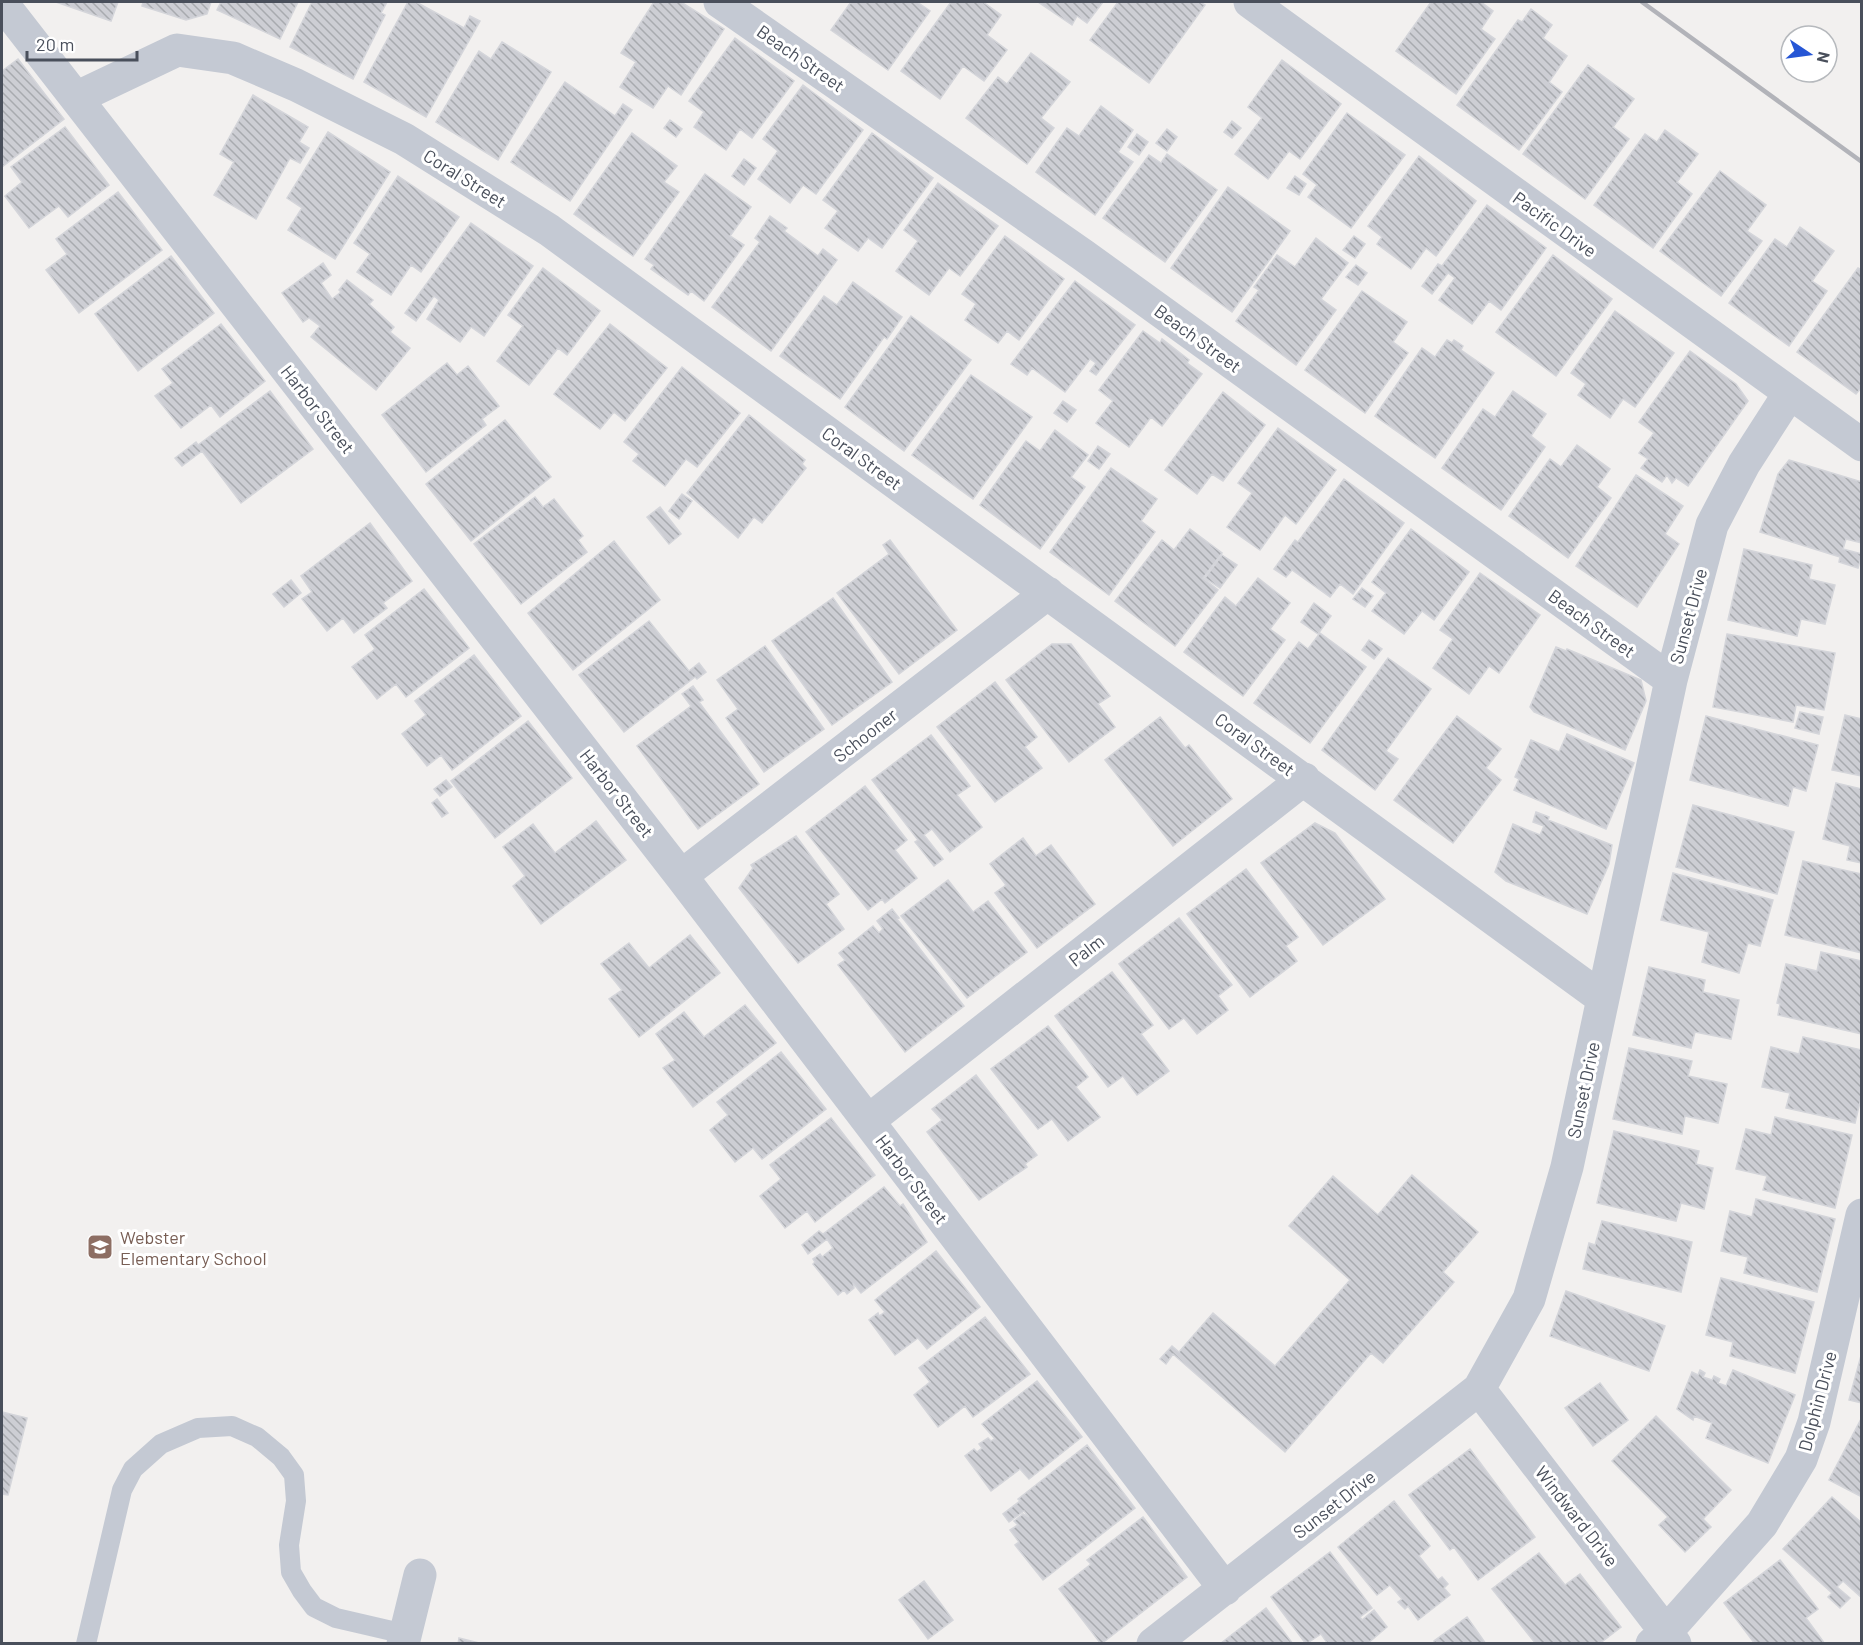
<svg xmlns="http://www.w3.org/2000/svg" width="1863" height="1645" viewBox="0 0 1863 1645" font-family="Barlow,sans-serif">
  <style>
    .building { fill: url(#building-back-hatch); stroke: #d4d5da; stroke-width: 1.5 }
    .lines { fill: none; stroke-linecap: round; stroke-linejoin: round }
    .lane { stroke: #c4c9d3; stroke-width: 20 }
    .street { stroke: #c4c9d3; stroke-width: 33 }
    .rail { stroke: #b2b3b9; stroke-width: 4.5 }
    .labels { text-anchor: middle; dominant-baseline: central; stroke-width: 6; stroke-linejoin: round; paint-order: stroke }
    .street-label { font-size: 18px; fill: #494f5b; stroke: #fff }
    .education-label { font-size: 18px; fill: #785e54; stroke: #fff; text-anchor: start }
  </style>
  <defs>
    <pattern id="building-back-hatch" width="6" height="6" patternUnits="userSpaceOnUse" patternTransform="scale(1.5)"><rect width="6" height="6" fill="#cdced4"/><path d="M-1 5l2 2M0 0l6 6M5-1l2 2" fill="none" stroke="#a8aaaf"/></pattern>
  </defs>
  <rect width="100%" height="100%" fill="#f2f0ef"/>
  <path class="building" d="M56,2H118L111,21Z
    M143,2H211L207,14L186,20L142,6Z
    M221,2H298L280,39L217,10Z
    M312,2H387L381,13L385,15L353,79L290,47Z
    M408,2H416L464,28L470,16L480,21L426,117L364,82Z
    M654,2H681L724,29L681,95L668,86L653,108L620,87L636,62L621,53Z
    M851,2H917L930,11L888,70L831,30Z
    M951,2H983L1001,15L987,35L1007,50L984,81L963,66L940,99L901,71Z
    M1038,2H1103L1087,23L1077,16L1072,25Z
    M1118,2H1200L1205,5L1149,83L1090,40Z
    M1431,2H1481L1493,11L1481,29L1495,39L1456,94L1396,51Z
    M1531,9L1552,25L1543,38L1567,56L1549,82L1562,92L1519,150L1457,105L1518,20L1522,22Z
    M735,38L794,81L752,138L740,129L726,150L694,127L704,112L689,101Z
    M502,42L551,72L498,160L436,122L479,51L491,59Z
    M1031,53L1070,82L1041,118L1054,128L1027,164L966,118L998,77L1007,84Z
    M18,59L64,119L2,167V71Z
    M1282,60L1341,104L1300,159L1289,151L1268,179L1235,154L1262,118L1248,107Z
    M1588,65L1634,99L1613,127L1629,139L1585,199L1523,154Z
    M565,82L615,116L623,104L632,110L570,201L511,162Z
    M803,85L863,130L816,194L803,185L790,203L758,179L778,151L763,139Z
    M253,95L308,127L299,142L309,148L300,163L290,158L256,219L214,195L234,162L220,154Z
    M1101,106L1133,130L1118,152L1133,162L1095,215L1036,172L1067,128L1079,136Z
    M1347,113L1405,155L1351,228L1308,197L1317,185L1303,174Z
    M670,120L682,129L676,137L664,128Z
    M1232,121L1241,128L1232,138L1224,132Z
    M65,127L109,185L68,217L59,206L29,228L5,196L22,182L11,167Z
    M1167,129L1177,137L1167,151L1156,143Z
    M1665,130L1698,154L1677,182L1692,194L1653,248L1594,205L1645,134L1657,142Z
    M328,132L390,172L335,259L288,230L302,208L287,198Z
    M632,133L677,166L664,182L679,192L633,256L574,214Z
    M872,133L933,178L882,248L868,238L858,251L825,228L838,211L823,200Z
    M1137,134L1148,142L1139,155L1128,147Z
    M1167,154L1217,190L1165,262L1103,218L1149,155L1161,163Z
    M1419,156L1476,201L1436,256L1426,248L1411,269L1377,244L1382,237L1368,226Z
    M744,159L756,168L744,185L732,176Z
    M1720,171L1766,205L1747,231L1762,241L1721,296L1660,251Z
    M705,174L751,207L730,236L744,245L704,301L691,291L688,295L651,269L654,265L645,259Z
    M398,176L459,217L421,272L411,265L391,295L357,272L370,254L354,243Z
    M1295,176L1306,184L1299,195L1287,188Z
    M938,183L998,226L960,276L949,268L929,295L896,271L918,241L904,230Z
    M1228,187L1290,231L1232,312L1171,268Z
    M118,192L162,250L79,313L46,270L67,254L56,239Z
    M1487,205L1546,248L1501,310L1489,301L1472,324L1439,300L1455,278L1448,273L1432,294L1422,286L1438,264L1442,266Z
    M770,216L787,228L784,231L818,256L823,249L837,260L771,351L712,307L760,242L755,238Z
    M471,223L533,266L484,336L471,327L460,342L427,319L439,300L434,296L416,321L405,313Z
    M1800,227L1834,251L1812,281L1827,291L1789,346L1729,303L1775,239L1787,247Z
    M1005,236L1064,279L1019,340L1007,331L998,343L965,320L976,304L962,294Z
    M1354,236L1365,244L1355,258L1343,250Z
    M1316,238L1348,263L1321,299L1336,310L1296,365L1236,321L1259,290L1254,287L1277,255L1295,267Z
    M1553,255L1612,299L1556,376L1496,332Z
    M171,256L214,313L138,371L95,314Z
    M323,263L331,275L321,283L332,299L341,292L339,290L347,280L373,300L369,304L394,327L390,332L410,348L376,390L311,337L320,326L309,318L303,322L282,293Z
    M1356,265L1367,273L1358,285L1346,277Z
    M543,268L600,311L567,355L558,348L529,385L497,361L523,326L508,315Z
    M1858,268L1862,270V387L1856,394L1797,352Z
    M1075,281L1135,325L1096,375L1090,371L1096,363L1090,359L1065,392L1032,368L1027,375L1011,364Z
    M853,282L902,317L887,339L884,337L840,399L780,356L824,296L837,305Z
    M1362,291L1407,322L1393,342L1408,353L1365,413L1305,370Z
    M1615,311L1674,353L1635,407L1623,399L1610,418L1578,395L1586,384L1571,373Z
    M911,316L971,360L904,451L845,407Z
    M221,324L265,381L220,417L211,405L181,428L155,396L173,383L162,369Z
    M610,324L667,368L625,421L614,412L600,429L554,394Z
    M1143,331L1160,343L1162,339L1189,360L1187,363L1202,374L1162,426L1151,417L1129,447L1096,423L1113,401L1099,390Z
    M1447,340L1452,343L1454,340L1463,346L1461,350L1494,373L1435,458L1375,416L1422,348L1435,357Z
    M1690,351L1736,384L1748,401L1688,486L1676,478L1672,483L1667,475L1662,482L1641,468L1648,459L1639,453L1654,433L1639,422Z
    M447,363L457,375L468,366L499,406L482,419L486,425L426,472L382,415Z
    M682,367L740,413L697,467L686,459L665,486L633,461L639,454L624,442Z
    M971,375L1032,417L973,499L912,455Z
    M270,391L313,449L241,503L202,451L182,466L175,458L196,442L198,445Z
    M1513,391L1546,414L1531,436L1545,447L1501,510L1442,468L1483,409L1495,417Z
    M1223,392L1265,425L1223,481L1212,474L1197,494L1165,470Z
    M1063,401L1076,410L1067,422L1054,413Z
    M749,415L805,460L802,464L806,468L762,523L754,517L738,538L687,493Z
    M505,420L551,477L471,541L426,484Z
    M1278,428L1336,470L1296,524L1285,515L1260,550L1227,527L1252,493L1238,483Z
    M1055,430L1088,455L1071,477L1085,487L1040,549L980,505L1026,441L1040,451Z
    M1577,445L1610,469L1597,487L1611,498L1568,558L1509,516L1550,459L1561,467Z
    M1098,446L1110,454L1099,469L1088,461Z
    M1789,460L1862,482V543L1846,539L1843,549L1862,554L1858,568L1839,562L1840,557L1760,532L1778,474Z
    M1111,468L1157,499L1141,521L1155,532L1109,595L1050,552Z
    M1636,475L1683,506L1665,534L1679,544L1637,607L1576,566Z
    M1344,479L1404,523L1353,594L1340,584L1330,597L1292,570L1286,577L1274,569L1295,540L1298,542Z
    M682,494L692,501L679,519L669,511Z
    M535,497L543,507L554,499L583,536L578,540L587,552L521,604L474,544Z
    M660,507L681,534L669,544L647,517Z
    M370,523L412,581L383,603L387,608L354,633L343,618L327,631L302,599L312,592L301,576Z
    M1190,529L1222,553L1203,578L1218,590L1175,646L1115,601L1162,540L1174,550Z
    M1411,529L1469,572L1434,620L1422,611L1404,634L1372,611L1386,593L1372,582Z
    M890,540L957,630L899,674L837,593L889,554L883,545Z
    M614,541L660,600L573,670L528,613Z
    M1744,549L1812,565L1809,579L1835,585L1825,624L1801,619L1797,636L1728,620Z
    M1222,555L1237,565L1220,588L1205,578Z
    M1480,573L1540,615L1499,673L1489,666L1469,694L1433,668L1453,639L1440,630Z
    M1258,578L1290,603L1270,629L1285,640L1243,696L1184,652L1225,597L1236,606Z
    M291,580L301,593L284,607L273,594Z
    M1362,588L1373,596L1365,607L1353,599Z
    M424,589L469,648L406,697L396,684L377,699L352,667L375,649L365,635Z
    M833,598L892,682L832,725L772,641Z
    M1314,603L1331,616L1318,634L1301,622Z
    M649,621L689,671L699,663L706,672L697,679L695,677L624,732L579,675Z
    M1320,633L1366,667L1310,743L1254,703L1299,642L1308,649Z
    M1727,634L1835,653L1824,710L1796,705L1793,722L1713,707Z
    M1369,640L1382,649L1374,659L1362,650Z
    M1052,644H1071L1110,696L1098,704L1115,727L1069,762L1006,680Z
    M765,646L824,729L764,772L726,718L738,709L717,680Z
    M1556,647L1566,651L1567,649L1641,680L1646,701L1625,750L1534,712L1530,707Z
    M474,655L521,716L452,770L441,755L427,766L402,734L426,715L415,701Z
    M1388,658L1431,689L1386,751L1398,759L1375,790L1322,750Z
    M995,682L1037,737L1025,747L1042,768L995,802L937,727Z
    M693,686L703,700L699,702L759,784L698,829L637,746L691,706L682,694Z
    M1800,712L1823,717L1819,734L1795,728Z
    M1845,715L1862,719V776L1832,770Z
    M1457,716L1501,749L1486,768L1501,780L1453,843L1394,800Z
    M1706,716L1818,745L1806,791L1793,787L1788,806L1690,780Z
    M1160,717L1185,748L1189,745L1232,799L1173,846L1105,760Z
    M528,721L572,778L495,838L451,781Z
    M1567,734L1634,763L1606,829L1514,790L1519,779L1515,777L1531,740L1559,752Z
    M931,735L970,786L957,795L982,827L950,852L932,829L924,835L943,859L934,866L915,842L918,840L872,780Z
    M446,780L452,787L440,796L434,789Z
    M1836,783L1862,789V863L1847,860L1850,846L1823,839Z
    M865,786L907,840L895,850L917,878L885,903L882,899L868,910L806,832Z
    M437,799L448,813L442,817L432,803Z
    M1693,805L1794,832L1777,894L1676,867Z
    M1536,812L1549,817L1548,820L1612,845L1609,864L1587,914L1506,881L1495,872L1513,824L1540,835L1544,826L1533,822Z
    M596,821L626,860L541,924L513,886L525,876L503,847L533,824L555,853Z
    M1315,823L1335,833L1385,899L1323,945L1261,863Z
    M796,836L839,894L826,904L844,929L798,963L739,888L753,868L751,865Z
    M1023,838L1036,856L1051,845L1095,904L1037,948L995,893L1006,885L990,864Z
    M1803,861L1862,874V953L1785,935Z
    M1246,869L1298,937L1286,946L1297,961L1250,997L1187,914Z
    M1673,873L1773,900L1760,946L1748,943L1739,973L1702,962L1709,932L1661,920Z
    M948,880L973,912L988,901L1027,952L967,998L901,916Z
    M892,909L899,918L897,919L964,1006L905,1052L838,965L845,960L839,953L873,926L879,933L883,929L877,921Z
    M1179,918L1232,985L1218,996L1228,1010L1197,1034L1184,1018L1169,1029L1119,964Z
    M690,935L720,973L639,1037L609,999L622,990L601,964L629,943L649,968Z
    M1821,952L1862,961V1034L1778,1015L1780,1004L1777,1003L1786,964L1817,971Z
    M1649,967L1705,980L1703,992L1739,1000L1731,1039L1695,1032L1691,1048L1633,1035Z
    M1112,972L1153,1025L1141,1034L1169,1071L1137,1095L1123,1076L1108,1087L1055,1016Z
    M745,1005L776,1043L693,1107L663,1068L675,1060L656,1034L684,1012L704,1037Z
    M1048,1026L1088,1077L1076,1087L1100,1117L1068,1141L1052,1119L1038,1129L991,1069Z
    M1803,1037L1862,1050V1094L1855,1123L1786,1108L1790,1093L1762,1087L1771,1047L1799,1054Z
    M1629,1048L1692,1061L1688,1076L1727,1084L1718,1123L1685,1116L1682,1134L1613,1119Z
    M781,1052L826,1109L762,1159L753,1148L735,1162L710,1130L728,1115L717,1102Z
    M976,1075L1037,1155L1025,1164L1027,1167L979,1200L927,1132L942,1120L932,1109Z
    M1775,1117L1852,1135L1835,1208L1763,1190L1767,1176L1736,1169L1746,1129L1771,1135Z
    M831,1118L875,1175L815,1222L807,1211L785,1228L760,1196L781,1179L770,1165Z
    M1614,1131L1699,1151L1696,1164L1713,1168L1704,1209L1681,1203L1676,1221L1597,1203Z
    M1412,1175L1478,1232L1443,1272L1454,1282L1383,1363L1371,1353L1285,1452L1173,1354L1166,1364L1160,1359L1172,1346L1179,1352L1213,1313L1275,1366L1350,1280L1289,1226L1333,1176L1378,1215Z
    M884,1187L900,1206L903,1204L927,1242L861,1293L853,1283L854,1288L847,1294L844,1290L838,1295L813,1264L815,1262L813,1259L820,1254L822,1257L833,1248L827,1239L808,1254L802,1245L819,1231L823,1234Z
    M1756,1199L1835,1219L1817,1292L1744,1273L1748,1257L1721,1251L1730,1211L1752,1217Z
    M1602,1221L1692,1242L1681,1292L1583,1269L1589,1243L1595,1245Z
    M936,1251L980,1307L927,1349L918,1338L895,1355L869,1320L878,1313L879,1316L885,1312L875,1300Z
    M1721,1278L1814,1302L1795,1373L1730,1356L1733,1342L1706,1335Z
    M1566,1291L1665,1326L1649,1371L1550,1336Z
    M985,1317L1030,1374L973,1417L965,1406L938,1427L914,1395L930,1382L919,1368Z
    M1862,1352V1403L1849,1400Z
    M1700,1370L1705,1373L1703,1377L1712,1380L1714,1376L1720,1379L1718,1383L1726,1386L1733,1370L1795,1395L1768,1463L1706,1438L1712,1423L1694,1416L1693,1420L1677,1409L1692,1372L1698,1375Z
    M1037,1381L1082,1437L1029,1479L1020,1469L991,1491L965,1456L974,1449L977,1452L982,1448L979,1444L988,1438L991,1441L995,1439L982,1424Z
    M1600,1383L1628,1420L1593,1446L1565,1408Z
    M2,1412L27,1418L8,1495L2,1494Z
    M1656,1416L1731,1490L1703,1519L1711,1527L1685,1552L1659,1525L1668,1517L1612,1461Z
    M1862,1417V1497L1829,1480Z
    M1087,1445L1135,1508L1043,1580L1015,1545L1019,1542L1010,1530L1018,1525L1014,1521L1023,1514L1029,1517L1024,1511L1009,1522L1003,1514L1020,1501L1018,1499Z
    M1470,1449L1535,1537L1478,1580L1454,1547L1450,1550L1409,1495Z
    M1832,1497L1862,1523V1598L1843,1581L1837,1587L1850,1598L1840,1608L1828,1597L1832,1593L1783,1549Z
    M1394,1501L1430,1546L1419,1556L1438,1580L1442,1577L1448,1584L1444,1588L1450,1595L1418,1620L1408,1606L1405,1609L1398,1602L1402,1599L1390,1585L1377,1595L1338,1547Z
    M1143,1517L1187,1577L1101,1644L1059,1589L1091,1564L1087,1560Z
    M1330,1552L1372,1608L1360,1617L1362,1620L1374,1610L1387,1627L1367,1644H1328L1321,1634L1306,1644L1271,1597Z
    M1539,1553L1565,1585L1580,1574L1621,1627L1599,1644H1536L1492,1589Z
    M1780,1560L1818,1609L1806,1618L1825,1644H1755L1724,1603Z
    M924,1581L953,1620L928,1639L899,1600Z
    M1266,1608L1293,1644H1220Z
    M1467,1617L1486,1644H1434V1641Z
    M459,1638L483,1644H458Z"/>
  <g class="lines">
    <path class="lane" d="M86,1644L122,1490L133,1469L161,1444L198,1428L232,1426L257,1437L281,1457L294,1475L296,1501L289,1545L291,1572L302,1591L314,1607L336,1618L405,1634"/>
    <path class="street" d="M720,2L1083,255L1671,680
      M1250,2L1862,445
      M2,3L681,876L1225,1589
      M76,98L177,50L233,58L296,85L404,139L549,230L1602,998
      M681,876L1048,593
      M868,1121L1304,779
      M1479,1389L1675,1644
      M403,1644L420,1575
      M1153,1644L1479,1389L1529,1299L1567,1167L1671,680L1712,525L1744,464L1789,394
      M1652,1644L1666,1632L1762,1524L1801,1459L1814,1422L1862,1215"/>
    <path class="rail" d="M1642,2L1862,162"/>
  </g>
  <defs>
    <g id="school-square" transform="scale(1.35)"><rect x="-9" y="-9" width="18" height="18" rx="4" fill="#8d6e63" stroke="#fff"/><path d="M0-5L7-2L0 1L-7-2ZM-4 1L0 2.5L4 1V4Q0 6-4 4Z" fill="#fff"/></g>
  </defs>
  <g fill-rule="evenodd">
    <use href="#school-square" x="100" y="1247"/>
  </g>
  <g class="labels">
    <g class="street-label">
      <text transform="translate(801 58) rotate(35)">Beach Street</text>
      <text transform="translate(465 178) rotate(32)">Coral Street</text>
      <text transform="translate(1555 224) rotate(36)">Pacific Drive</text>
      <text transform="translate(1198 338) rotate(36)">Beach Street</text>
      <text transform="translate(318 409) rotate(52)">Harbor Street</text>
      <text transform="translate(862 458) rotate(36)">Coral Street</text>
      <text transform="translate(1688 616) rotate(-75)">Sunset Drive</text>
      <text transform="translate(1592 623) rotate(36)">Beach Street</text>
      <text transform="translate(865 735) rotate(-38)">Schooner</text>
      <text transform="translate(1255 744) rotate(36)">Coral Street</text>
      <text transform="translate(617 793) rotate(52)">Harbor Street</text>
      <text transform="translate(1086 950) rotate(-38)">Palm</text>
      <text transform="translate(1583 1090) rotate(-78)">Sunset Drive</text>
      <text transform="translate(912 1179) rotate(53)">Harbor Street</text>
      <text transform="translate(1817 1401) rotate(-75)">Dolphin Drive</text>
      <text transform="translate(1334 1504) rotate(-38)">Sunset Drive</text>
      <text transform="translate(1577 1516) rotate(52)">Windward Drive</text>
    </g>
    <g class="education-label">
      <text x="120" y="1237">Webster<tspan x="120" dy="21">Elementary School</tspan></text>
    </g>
  </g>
  <rect width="1863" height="1645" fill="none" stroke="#494f5b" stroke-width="6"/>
  <g transform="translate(1809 54) rotate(103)"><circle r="28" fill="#ffffff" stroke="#b6b9bd" stroke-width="1.5"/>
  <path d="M0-4.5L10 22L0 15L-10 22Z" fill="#2656d5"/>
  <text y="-9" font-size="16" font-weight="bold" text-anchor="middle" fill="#494f5b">N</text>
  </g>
  <path d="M27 51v9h110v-9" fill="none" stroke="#494f5b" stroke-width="3"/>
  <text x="36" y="51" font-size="18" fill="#494f5b" stroke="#ffffff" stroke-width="4.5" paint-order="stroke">20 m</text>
</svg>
